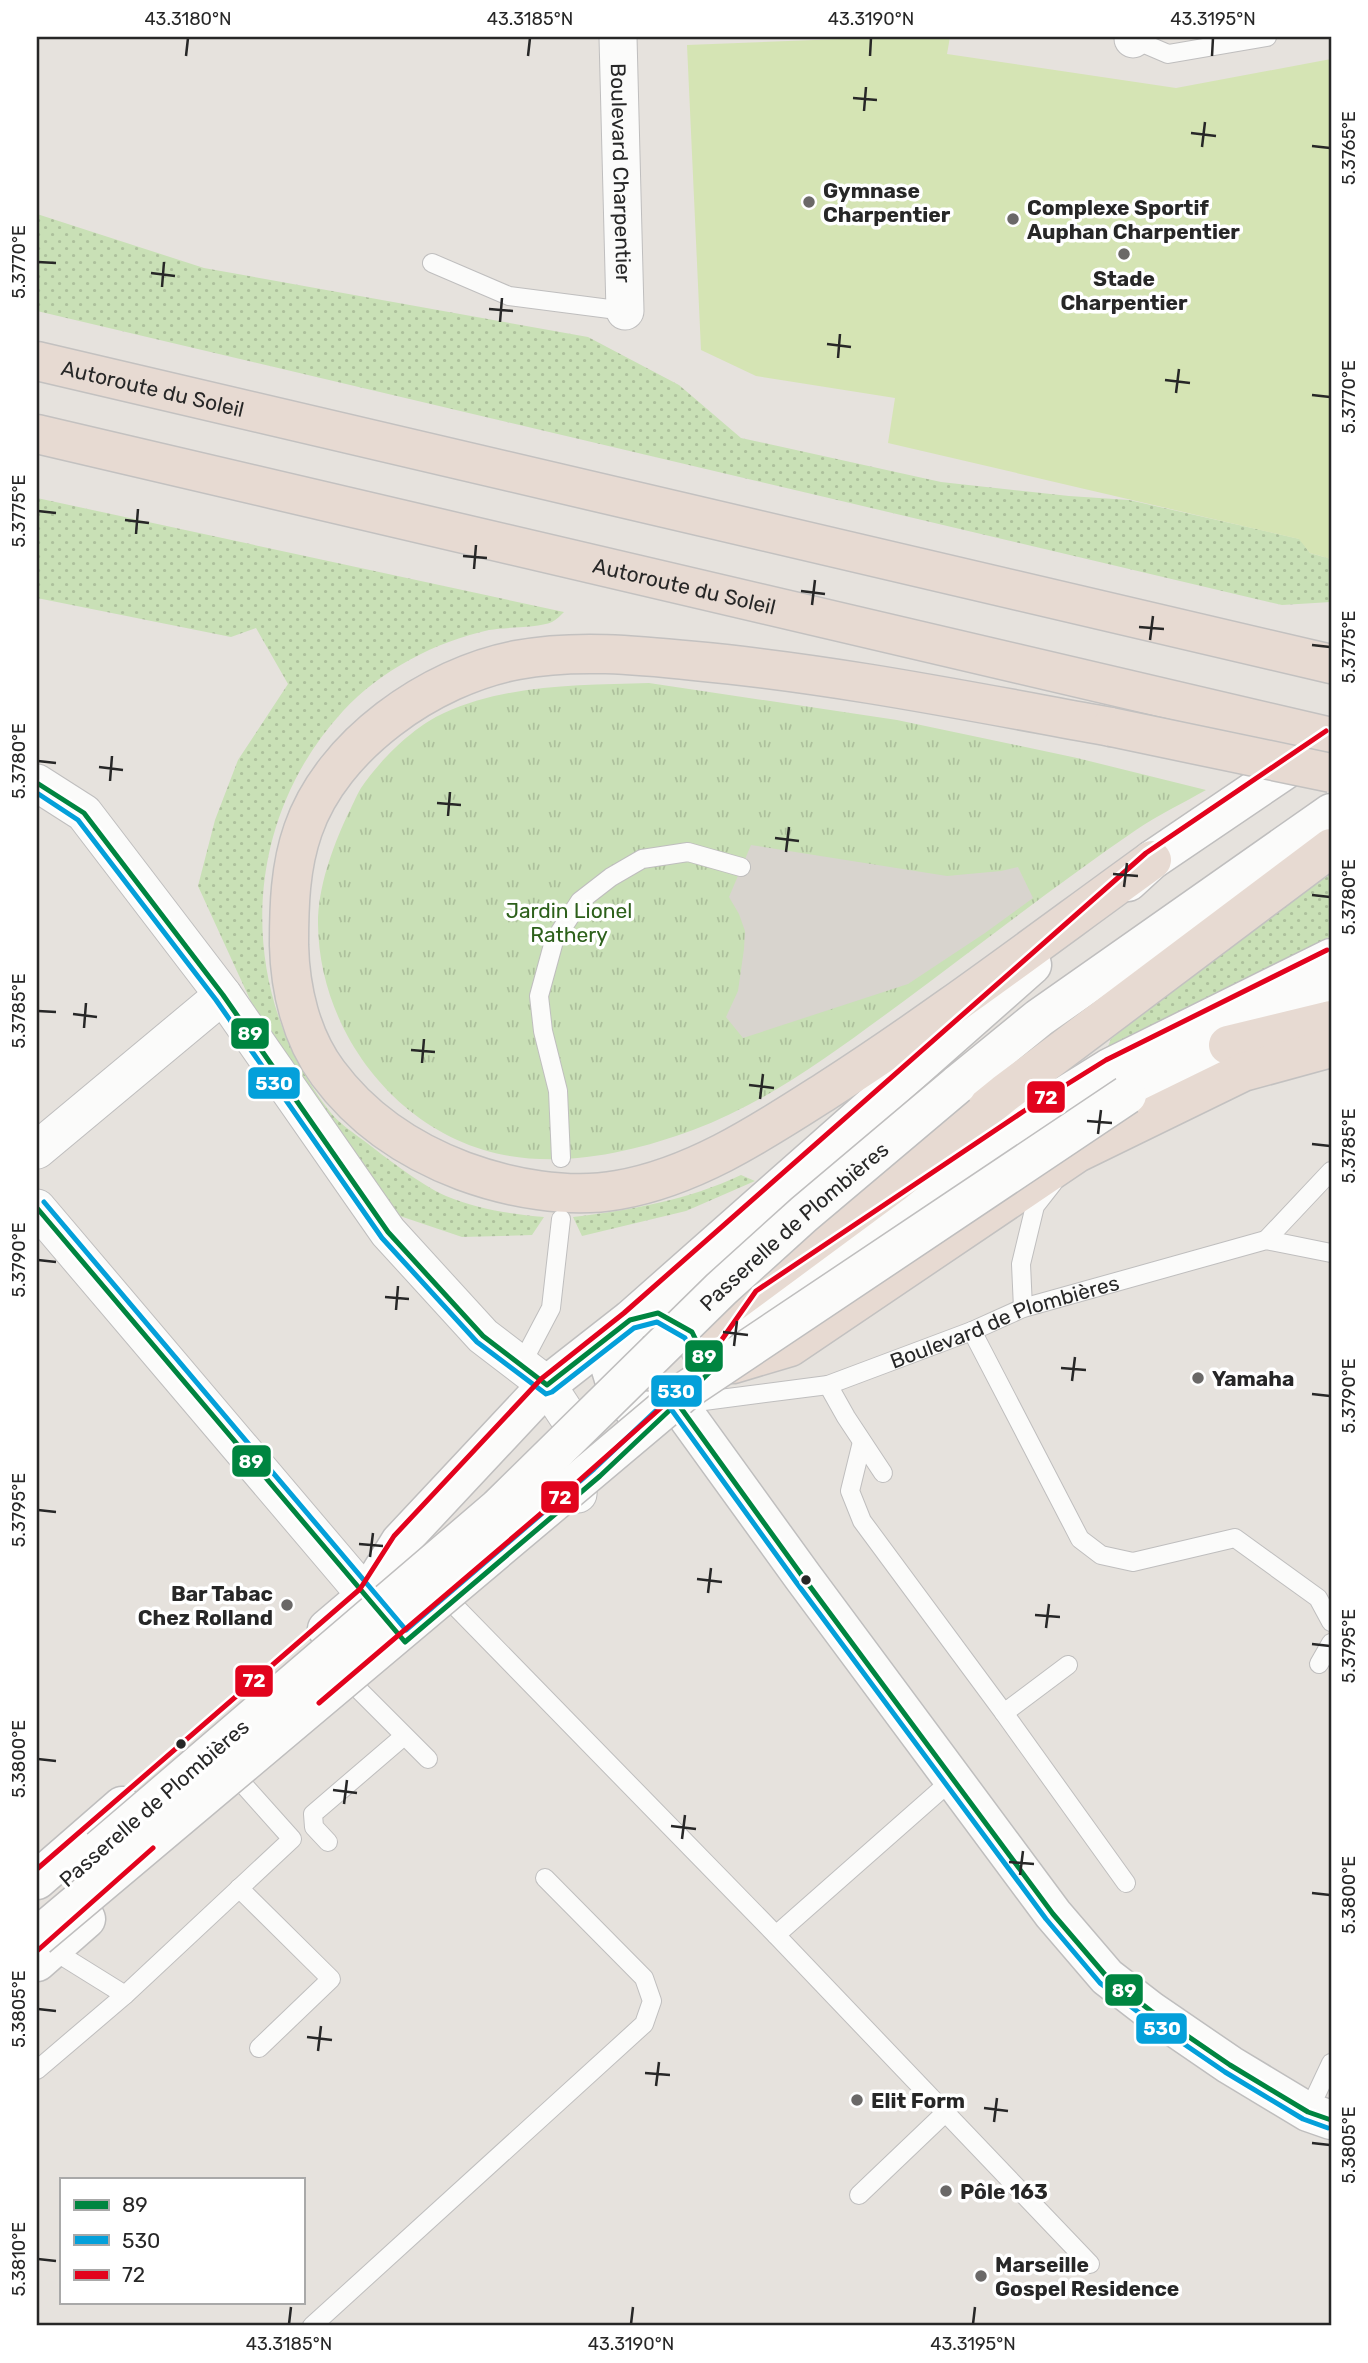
<svg xmlns="http://www.w3.org/2000/svg" width="1368" height="2363" viewBox="0 0 1368 2363" font-family="Rubik,sans-serif">
  <style>
    .grass { fill: url(#grass-dots) }
    .park { fill: url(#park-tufts) }
    .pitch { fill: #d5e4b4 }
    .plaza { fill: #d8d4ce }
    .lines { fill: none; stroke-linecap: round; stroke-linejoin: round }
    .lane-casing { stroke: #bfbebe; stroke-width: 20 }
    .street-casing { stroke: #bfbebe; stroke-width: 39 }
    .secondary-casing { stroke: #bfbebe; stroke-width: 41 }
    .highway-casing { stroke: #c3c1c0; stroke-width: 41 }
    .lane { stroke: #fbfbfa; stroke-width: 18 }
    .street { stroke: #fbfbfa; stroke-width: 37 }
    .secondary { stroke: #fbfbfa; stroke-width: 38 }
    .highway { stroke: #e7dad2; stroke-width: 38 }
    .secondary-bridge-casing { stroke: #bfbebe; stroke-width: 41; stroke-linecap: butt }
    .highway-bridge-casing { stroke: #c3c1c0; stroke-width: 41; stroke-linecap: butt }
    .secondary-bridge { stroke: #fbfbfa; stroke-width: 38 }
    .highway-bridge { stroke: #e7dad2; stroke-width: 38 }
    .bus-1-casing { stroke: #fff; stroke-width: 10 }
    .bus-2-casing { stroke: #fff; stroke-width: 10 }
    .bus-3-casing { stroke: #fff; stroke-width: 10 }
    .bus-1 { stroke: #008540; stroke-width: 5 }
    .bus-2 { stroke: #04a0da; stroke-width: 5 }
    .bus-3 { stroke: #e2031d; stroke-width: 5 }
    .ticks { fill: none; stroke: #272727; stroke-width: 2.5 }
    .poi-dot { fill: #6a6867; stroke: #fff; stroke-width: 2.5 }
    .bus-dot { fill: #272727; stroke: #fff; stroke-width: 2.5 }
    .labels { text-anchor: middle; dominant-baseline: central; stroke-width: 7; stroke-linejoin: round; paint-order: stroke }
    .street-label { font-size: 21px; fill: #272727; stroke: #fff }
    .poi-label { font-size: 21px; font-weight: bold; fill: #272727; stroke: #fff; text-anchor: start }
    .park-label { font-size: 21px; fill: #2d601b; stroke: #fff }
    .line-badge { stroke: #fff; stroke-width: 2.5 }
    .badge-label { font-size: 19px; text-anchor: middle; font-weight: bold; fill: #fff }
    .neatline { fill: none; stroke: #272727; stroke-width: 2.5 }
    .ticks-label { font-size: 18px; text-anchor: middle; fill: #272727 }
  </style>
  <defs>
    <pattern id="grass-dots" width="8" height="8" patternUnits="userSpaceOnUse" patternTransform="scale(1.75)"><rect width="8" height="8" fill="#c9e0b6"/><path d="M2 2h.1M6 6h.1" fill="none" stroke="#adc09c" stroke-width="1.8" stroke-linecap="round"/></pattern>
    <pattern id="park-tufts" width="24" height="20" patternUnits="userSpaceOnUse" patternTransform="scale(1.75)"><rect width="24" height="20" fill="#c9e0b6"/><path d="M3 7l-1-3M5 7V3M7 7l1-3M15 17l-1-3M17 17v-4M19 17l1-3" fill="none" stroke="#adc09c"/></pattern>
  </defs>
  <rect width="100%" height="100%" fill="#e6e2dd"/>
  <path class="grass" d="M37,214L204,268L588,337L679,385L741,438L941,482L1069,496L1129,500L1300,539L1310,553L1331,559V602L1282,605L37,311Z
    M37,498L564,612C561,615 556,620 552,622C538,628 505,627 489,630C435,642 381,670 343,711C239,824 236,993 331,1113C339,1123 352,1132 363,1140C385,1157 421,1185 446,1196C477,1209 511,1214 544,1217L532,1235L462,1237L394,1214L263,1028L198,886L215,820L238,760L288,684L256,628L231,637L37,598Z
    M1331,862V936L1107,1049L1111,1039Z
    M741,1175L755,1181L686,1211L582,1236L573,1217C631,1210 688,1200 741,1175Z"/>
  <path class="park" d="M649,683L897,720L1077,758L1206,790C1183,803 1158,815 1136,830C1057,884 981,944 904,1001C837,1050 771,1101 693,1130C634,1152 566,1167 504,1155C397,1134 319,1031 318,924C318,887 332,849 347,816C352,807 356,796 361,788C379,761 414,726 444,713C507,684 581,685 649,683Z"/>
  <path class="pitch" d="M892,37H950L947,54L1176,88L1331,59V559L1310,553L1299,539L888,443L895,398L756,376L701,350L687,45Z"/>
  <path class="plaza" d="M751,845L947,876L1001,871L1018,867L1033,898L985,933L908,984L743,1038L726,1017L738,991L744,949L745,931L739,914L729,897Z"/>
  <g class="lines">
    <g class="lane-casing">
      <g id="lane">
        <path d="M1133,39L1168,54L1267,37"/>
        <path d="M432,263L509,296L625,311"/>
        <path d="M561,1158L558,1091L543,1031L539,996L554,941L580,901L611,877L642,859L688,852L741,867"/>
        <path d="M1266,1240L1331,1171"/>
        <path d="M1023,1308L1021,1264L1035,1206L1053,1183"/>
        <path d="M972,1331L1080,1539L1101,1555L1133,1562L1235,1538L1318,1598L1331,1622"/>
        <path d="M521,1365L551,1308L561,1219"/>
        <path d="M828,1385L846,1417L883,1473"/>
        <path id="s1" d="M681,1404L828,1385L972,1331L1023,1308L1266,1240L1331,1253"/>
        <path d="M862,1442L850,1491L862,1521L1004,1713L1068,1665"/>
        <path d="M451,1602L776,1935L1090,2264"/>
        <path d="M1319,1664L1331,1643"/>
        <path d="M354,1685L428,1759"/>
        <path d="M1004,1713L1126,1883"/>
        <path d="M328,1842L314,1827L313,1814L404,1736"/>
        <path d="M239,1888L331,1979L259,2048"/>
        <path d="M776,1935L953,1779"/>
        <path d="M51,1949L125,1995L292,1839L242,1783"/>
        <path d="M37,2070L125,1995"/>
        <path d="M1308,2112L1331,2063"/>
        <path d="M859,2195L945,2113"/>
        <path d="M312,2326L644,2024L652,2001L644,1978L545,1878"/>
      </g>
    </g>
    <g class="street-casing">
      <g id="street">
        <path id="s2" d="M618,37L625,311"/>
        <path d="M1133,37V39"/>
        <path d="M37,783L84,813L223,995L388,1232L483,1336L547,1385L574,1426L580,1461L578,1494"/>
        <path d="M37,1150L223,995"/>
        <path d="M37,1208L385,1618"/>
      </g>
    </g>
    <g class="secondary-casing">
      <path id="secondary" d="M1128,882L1152,860L1313,751
        M957,1085L1039,1018L1331,813
        M1127,1095L1331,991
        M708,1374L762,1298L1029,1118L1111,1067L1331,958
        M678,1404L803,1577L1053,1914L1107,1977L1151,2011L1230,2065L1308,2112L1331,2120
        M678,1404L653,1411L634,1410L617,1389L609,1363L630,1320L658,1313L692,1332L711,1371
        M327,1629L367,1595L400,1542L547,1385L630,1320L1032,965
        M37,1880L122,1806
        M37,1962L86,1919"/>
    </g>
    <g class="highway-casing">
      <g id="highway">
        <path id="s3" d="M37,361L1331,664"/>
        <path id="s4" d="M37,434L1331,737"/>
        <path d="M1111,727C973,702 835,674 695,661C637,655 575,649 517,660C431,676 332,745 303,830C290,867 289,906 289,945C290,989 301,1037 328,1073C362,1119 410,1151 463,1171C509,1188 568,1199 618,1190C694,1177 762,1132 826,1091C938,1019 1044,938 1152,860"/>
        <path d="M1228,1045L1331,1020"/>
        <path d="M709,1320L893,1184L1005,1093L1331,848"/>
        <path d="M733,1364L790,1347L1077,1153L1243,1072L1331,1048"/>
      </g>
    </g>
    <use href="#lane" class="lane"/>
    <use href="#street" class="street"/>
    <use href="#secondary" class="secondary"/>
    <use href="#highway" class="highway"/>
    <g class="secondary-bridge-casing">
      <g id="secondary-bridge">
        <path id="s5" d="M100,1849L498,1508L721,1289L804,1214L957,1085"/>
        <path d="M37,1937L688,1389L1127,1095"/>
      </g>
    </g>
    <g class="highway-bridge-casing">
      <path id="highway-bridge" d="M1111,727L1331,773"/>
    </g>
    <use href="#secondary-bridge" class="secondary-bridge"/>
    <use href="#highway-bridge" class="highway-bridge"/>
    <g class="bus-1-casing">
      <path id="bus-1" d="M37,783L84,813L223,995L388,1232L483,1336L547,1385L630,1320L658,1313L692,1332L711,1371L600,1476L405,1642L37,1208
        M678,1404L803,1577L1053,1914L1107,1977L1151,2011L1230,2065L1308,2112L1331,2120"/>
    </g>
    <g class="bus-2-casing">
      <path id="bus-2" d="M37,793L78,820L216,1000L382,1238L477,1342L546,1394L552,1392L634,1328L657,1322L685,1338L700,1369L594,1469L406,1630L44,1202
        M671,1409L796,1582L1046,1919L1100,1983L1146,2018L1225,2072L1303,2119L1328,2128"/>
    </g>
    <g class="bus-3-casing">
      <path id="bus-3" d="M319,1703L572,1487L672,1398L704,1365L756,1291L1024,1111L1106,1060L1327,950
        M37,1869L360,1589L394,1536L541,1379L624,1313L1146,853L1326,731
        M37,1951L153,1848"/>
    </g>
    <use href="#bus-1" class="bus-1"/>
    <use href="#bus-2" class="bus-2"/>
    <use href="#bus-3" class="bus-3"/>
  </g>
  <path class="ticks" d="M186,56L188,38M528,56L530,38M870,56L871,38M1212,56L1213,38M853,98L877,100M864,111L866,87M1191,133L1216,136M1312,146L1330,148M1202,147L1205,122M38,262L56,263M151,273L175,276M162,287L164,262M489,309L513,311M500,322L502,298M827,344L851,347M838,358L840,334M1165,380L1190,383M1176,393L1179,369M1312,395L1330,397M38,511L56,513M125,520L149,523M136,534L138,509M463,556L487,558M474,569L476,545M801,591L825,594M812,605L815,580M1139,627L1164,629M1150,640L1153,616M1312,645L1330,647M38,761L56,763M99,767L123,770M110,781L112,756M437,803L461,805M448,816L450,792M775,838L799,841M786,852L789,827M1113,874L1138,876M1124,887L1127,863M1312,895L1330,897M38,1011L56,1012M73,1014L97,1017M84,1028L86,1003M411,1050L435,1052M422,1063L424,1039M749,1085L774,1088M760,1099L763,1074M1087,1121L1112,1123M1098,1134L1101,1110M1312,1144L1330,1146M38,1260L56,1262M385,1297L409,1299M396,1310L398,1286M723,1332L748,1335M734,1346L737,1321M1061,1368L1086,1370M1072,1381L1075,1357M1312,1394L1330,1396M38,1510L56,1512M359,1544L383,1546M370,1557L373,1533M697,1579L722,1582M708,1593L711,1568M1035,1615L1060,1617M1046,1628L1049,1604M1312,1644L1330,1646M38,1759L56,1761M333,1790L357,1793M344,1804L347,1780M671,1826L696,1829M682,1839L685,1815M1009,1862L1034,1864M1020,1875L1023,1851M1312,1893L1330,1895M38,2009L56,2011M307,2037L332,2040M318,2051L321,2026M645,2073L670,2075M656,2086L659,2062M984,2108L1008,2111M994,2122L997,2098M1312,2143L1330,2145M38,2259L56,2261M289,2324L291,2307M631,2324L633,2307M973,2324L975,2307"/>
  <g class="poi-dot">
    <circle cx="809" cy="202" r="7"/>
    <circle cx="1013" cy="219" r="7"/>
    <circle cx="1124" cy="254" r="7"/>
    <circle cx="1198" cy="1378" r="7"/>
    <circle cx="287" cy="1605" r="7"/>
    <circle cx="857" cy="2100" r="7"/>
    <circle cx="946" cy="2191" r="7"/>
    <circle cx="981" cy="2276" r="7"/>
  </g>
  <g class="bus-dot">
    <circle cx="806" cy="1580" r="6"/>
    <circle cx="181" cy="1744" r="6"/>
  </g>
  <g class="labels">
    <g class="street-label">
      <text stroke="none"><textPath href="#s2" startOffset="136">Boulevard Charpentier</textPath></text>
      <text stroke="none"><textPath href="#s3" startOffset="119">Autoroute du Soleil</textPath></text>
      <text stroke="none"><textPath href="#s4" startOffset="665">Autoroute du Soleil</textPath></text>
      <text stroke="none"><textPath href="#s5" startOffset="933">Passerelle de Plombières</textPath></text>
      <text stroke="none"><textPath href="#s1" startOffset="336">Boulevard de Plombières</textPath></text>
      <text transform="translate(154 1803) rotate(-41)">Passerelle de Plombières</text>
    </g>
    <g class="poi-label">
      <text x="823" y="190">Gymnase<tspan x="823" dy="24">Charpentier</tspan></text>
      <text x="1027" y="207">Complexe Sportif<tspan x="1027" dy="24">Auphan Charpentier</tspan></text>
      <text x="1124" y="278" text-anchor="middle">Stade<tspan x="1124" dy="24">Charpentier</tspan></text>
      <text x="1212" y="1378">Yamaha</text>
      <text x="273" y="1593" text-anchor="end">Bar Tabac<tspan x="273" dy="24">Chez Rolland</tspan></text>
      <text x="871" y="2100">Elit Form</text>
      <text x="960" y="2191">Pôle 163</text>
      <text x="995" y="2264">Marseille<tspan x="995" dy="24">Gospel Residence</tspan></text>
    </g>
    <g class="park-label">
      <text x="569" y="910">Jardin Lionel<tspan x="569" dy="24">Rathery</tspan></text>
    </g>
  </g>
  <g class="line-badge">
    <rect x="230" y="1017" width="40" height="33" rx="7" fill="#008540"/>
    <rect x="247" y="1066" width="54" height="34" rx="7" fill="#04a0da"/>
    <rect x="1026" y="1080" width="40" height="34" rx="7" fill="#e2031d"/>
    <rect x="684" y="1339" width="40" height="34" rx="7" fill="#008540"/>
    <rect x="650" y="1374" width="53" height="34" rx="7" fill="#04a0da"/>
    <rect x="231" y="1444" width="41" height="34" rx="7" fill="#008540"/>
    <rect x="540" y="1480" width="40" height="34" rx="7" fill="#e2031d"/>
    <rect x="234" y="1664" width="40" height="34" rx="7" fill="#e2031d"/>
    <rect x="1104" y="1973" width="40" height="34" rx="7" fill="#008540"/>
    <rect x="1135" y="2012" width="53" height="33" rx="7" fill="#04a0da"/>
  </g>
  <g class="badge-label">
    <text x="250" y="1040">89</text>
    <text x="274" y="1090">530</text>
    <text x="1046" y="1104">72</text>
    <text x="704" y="1363">89</text>
    <text x="676" y="1398">530</text>
    <text x="251" y="1468">89</text>
    <text x="560" y="1504">72</text>
    <text x="254" y="1687">72</text>
    <text x="1124" y="1997">89</text>
    <text x="1162" y="2035">530</text>
  </g>
  <rect width="1368" height="2363" fill="none" stroke="#ffffff" stroke-width="77"/>
  <rect x="60" y="2178" width="245" height="126" fill="#ffffff" stroke="#a9a9a9" stroke-width="2"/>
  <rect x="74" y="2200" width="35" height="10" fill="#008540" stroke="#a9a9a9" stroke-width="2"/>
  <text x="122" y="2212" font-size="21" fill="#272727">89</text>
  <rect x="74" y="2235" width="35" height="10" fill="#04a0da" stroke="#a9a9a9" stroke-width="2"/>
  <text x="122" y="2248" font-size="21" fill="#272727">530</text>
  <rect x="74" y="2270" width="35" height="10" fill="#e2031d" stroke="#a9a9a9" stroke-width="2"/>
  <text x="122" y="2282" font-size="21" fill="#272727">72</text>
  <rect x="38" y="38" width="1292" height="2286" class="neatline"/>
  <g class="ticks-label">
    <text x="188" y="25">43.3180°N</text>
    <text x="530" y="25">43.3185°N</text>
    <text x="871" y="25">43.3190°N</text>
    <text x="1213" y="25">43.3195°N</text>
    <text transform="translate(1349 148) rotate(-90)" y="6">5.3765°E</text>
    <text transform="translate(19 262) rotate(-90)" y="6">5.3770°E</text>
    <text transform="translate(1349 397) rotate(-90)" y="6">5.3770°E</text>
    <text transform="translate(19 511) rotate(-90)" y="6">5.3775°E</text>
    <text transform="translate(1349 647) rotate(-90)" y="6">5.3775°E</text>
    <text transform="translate(19 761) rotate(-90)" y="6">5.3780°E</text>
    <text transform="translate(1349 897) rotate(-90)" y="6">5.3780°E</text>
    <text transform="translate(19 1011) rotate(-90)" y="6">5.3785°E</text>
    <text transform="translate(1349 1146) rotate(-90)" y="6">5.3785°E</text>
    <text transform="translate(19 1260) rotate(-90)" y="6">5.3790°E</text>
    <text transform="translate(1349 1396) rotate(-90)" y="6">5.3790°E</text>
    <text transform="translate(19 1510) rotate(-90)" y="6">5.3795°E</text>
    <text transform="translate(1349 1646) rotate(-90)" y="6">5.3795°E</text>
    <text transform="translate(19 1759) rotate(-90)" y="6">5.3800°E</text>
    <text transform="translate(1349 1895) rotate(-90)" y="6">5.3800°E</text>
    <text transform="translate(19 2009) rotate(-90)" y="6">5.3805°E</text>
    <text transform="translate(1349 2145) rotate(-90)" y="6">5.3805°E</text>
    <text transform="translate(19 2259) rotate(-90)" y="6">5.3810°E</text>
    <text x="289" y="2350">43.3185°N</text>
    <text x="631" y="2350">43.3190°N</text>
    <text x="973" y="2350">43.3195°N</text>
  </g>
</svg>
